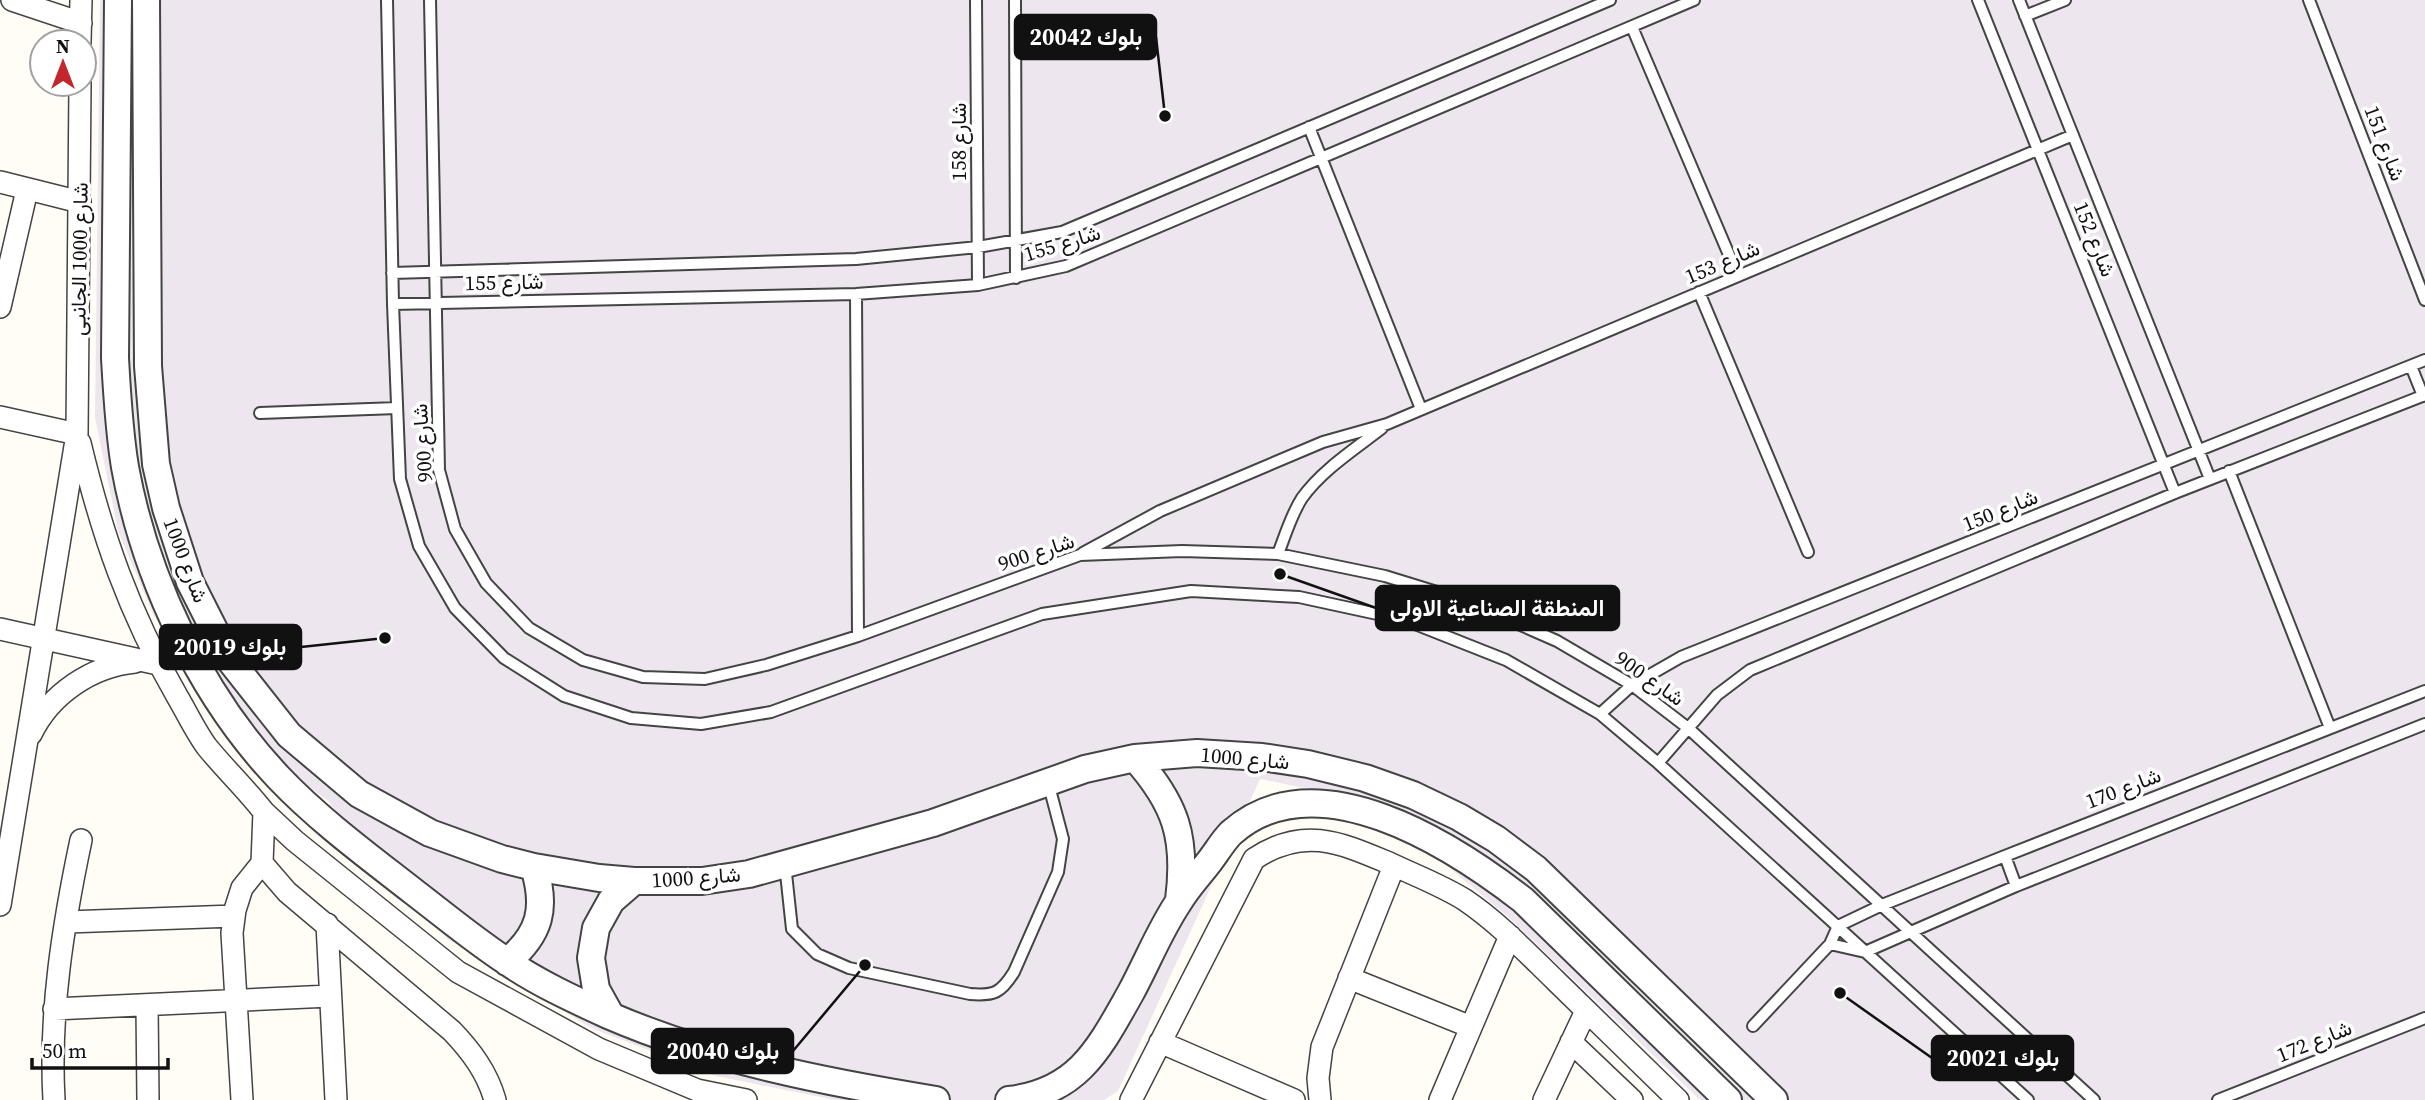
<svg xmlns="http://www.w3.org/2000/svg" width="2425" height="1100" viewBox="0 0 2425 1100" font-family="'Source Serif 4',Vazirmatn,serif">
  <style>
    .industrial { fill: #eee6ef }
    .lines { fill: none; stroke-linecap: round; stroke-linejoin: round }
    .service-casing { stroke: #444; stroke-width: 14 }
    .minor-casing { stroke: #444; stroke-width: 24 }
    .tertiary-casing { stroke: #444; stroke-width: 30 }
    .service { stroke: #fff; stroke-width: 10 }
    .minor { stroke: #fff; stroke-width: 21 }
    .tertiary { stroke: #fff; stroke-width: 26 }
    .labels { text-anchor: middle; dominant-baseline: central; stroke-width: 7; stroke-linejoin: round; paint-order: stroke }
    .street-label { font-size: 21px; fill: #111; stroke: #fff }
    .leader { fill: none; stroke: #111; stroke-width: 2.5 }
    .callout-dot { fill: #111; stroke: #fff; stroke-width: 2.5 }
    .callout { fill: #111; stroke: #111; stroke-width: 2.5 }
    .callout-label { font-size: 23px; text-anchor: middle; font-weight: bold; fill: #fff }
  </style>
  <rect width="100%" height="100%" fill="#fffdf5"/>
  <path class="industrial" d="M100,0H2425V1100H1700L1507,916L1416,840L1320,791L1260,779L1118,1091L1104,1100H835L716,1076L591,1028L446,938L328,801L243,736L154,616L118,531L95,417Z"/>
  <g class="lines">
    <g class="service-casing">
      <path id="service" d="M387,0L393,304L400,479L419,546L455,608L504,658L564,696L631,718L701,724L771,712L1042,614L1191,591L1299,597L1405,620L1506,660L1600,714L1658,763L2028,1100
        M430,0L439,470L455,529L486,583L529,628L583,660L643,677L705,679L766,665L858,636L1080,555L1182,551L1278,554L1385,576L1466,601L1557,641L1632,685L1688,728L2094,1100
        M976,0L978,285
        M1015,0L1016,278
        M1978,0L2175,493
        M2019,0L2210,479
        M2309,0L2425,300
        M2025,16L2065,0
        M1632,27L1738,276
        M1309,127L1421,409
        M392,273L856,259L978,247L1062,232L1610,0
        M1699,292L1808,552
        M856,294L858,636
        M393,304L856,294L978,285L1066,266L1694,0
        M2411,366L2423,396
        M260,413L397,408
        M2229,471L2330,728
        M1083,553L1160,511L1323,442L1387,424L2073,135
        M1278,554C1285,536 1291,515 1302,498C1322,470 1355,449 1382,428
        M1600,714L1632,685L1681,657L2425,360
        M1658,763L1717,695L1750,670L2175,493L2425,395
        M2005,856L2016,886
        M785,864L792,929L817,954L849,968L970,994C994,996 1001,993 1014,972L1058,872L1063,839L1048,782
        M1830,944L1865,952L2016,886L2425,724
        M1753,1026L1830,944L1838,926L1882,905L2005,856L2425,691
        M2218,1100L2425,1018"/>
    </g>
    <g class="minor-casing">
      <path id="minor" d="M12,0L81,23
        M80,42L81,0
        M0,182L80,202
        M0,307L27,190
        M0,417L77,434
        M80,443C102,535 129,613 177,696C187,713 196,732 207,747C225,769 246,789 264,812L262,863L242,888L235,910L232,933L242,1100
        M0,629L158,664
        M31,734C50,694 92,666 135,662
        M264,812L295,841L458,972L599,1049L697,1090L746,1100
        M262,863L287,892L452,1031C471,1051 487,1072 495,1100
        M0,905L77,434L80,84
        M67,922L234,916
        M327,924L336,1100
        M1349,978L1471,1027
        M147,1005L148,1100
        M54,1009L330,996
        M1160,1042L1294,1100
        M1571,1042L1632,1100
        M54,1100C49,1013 63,925 81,840
        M1131,1100L1254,859C1303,826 1339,842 1389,863C1414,875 1441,885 1465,900C1499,923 1527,953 1556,981C1597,1021 1637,1060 1678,1100
        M1320,1100L1318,1078L1322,1047L1394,866
        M1440,1100L1510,936
        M1544,1100L1586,1011"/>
    </g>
    <g class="tertiary-casing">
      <path id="tertiary" d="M118,0L115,358C117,394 119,431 125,467C145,578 201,696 279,778C319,820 368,856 414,892C444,915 474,940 506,961C538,983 573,999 608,1015C712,1060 825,1082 936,1100
        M146,0L148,366L156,464L166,508L190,582L229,659L289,735L359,794L430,833L502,859L534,867L599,878L634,881H702L749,874L933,823L1085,769L1135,758L1197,753L1262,757L1308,764L1365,778L1413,795L1459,817L1496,839L1536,869L1774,1100
        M1135,758C1176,804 1187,838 1179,900
        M507,962C540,934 547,909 534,867
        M611,1016L596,989L591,958L596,928L611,901L634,881
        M1009,1100C1078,1092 1099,1049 1130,994C1147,963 1160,929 1180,900C1188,887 1199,875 1209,862C1216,853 1223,841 1231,833C1316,757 1452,845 1523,900L1728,1100"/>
    </g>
    <use href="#service" class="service"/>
    <use href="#minor" class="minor"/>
    <use href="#tertiary" class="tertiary"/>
  </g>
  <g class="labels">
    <g class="street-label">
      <text transform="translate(958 142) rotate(-90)">شارع 158</text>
      <text transform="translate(2385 143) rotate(69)">شارع 151</text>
      <text transform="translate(2095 239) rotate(68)">شارع 152</text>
      <text transform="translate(1062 243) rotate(-17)">شارع 155</text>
      <text transform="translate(79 259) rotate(-89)">شارع 1000 الجانبى</text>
      <text transform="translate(1722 262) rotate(-23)">شارع 153</text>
      <text transform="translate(504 282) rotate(-1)">شارع 155</text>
      <text transform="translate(422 443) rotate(-94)">شارع 900</text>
      <text transform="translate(2000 510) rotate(-22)">شارع 150</text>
      <text transform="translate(1036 552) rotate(-18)">شارع 900</text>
      <text transform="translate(186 560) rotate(69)">شارع 1000</text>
      <text transform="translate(1650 678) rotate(35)">شارع 900</text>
      <text transform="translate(1245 758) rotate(5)">شارع 1000</text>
      <text transform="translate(2123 788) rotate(-21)">شارع 170</text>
      <text transform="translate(696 877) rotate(-4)">شارع 1000</text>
      <text transform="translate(2314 1041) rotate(-22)">شارع 172</text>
    </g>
  </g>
  <path class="leader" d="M1165 116L1156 37M1280 574L1376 608M385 638L301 647M865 965L793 1051M1840 993L1932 1058"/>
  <g class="callout-dot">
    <circle cx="1165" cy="116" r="7"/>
    <circle cx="1280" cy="574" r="7"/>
    <circle cx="385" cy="638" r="7"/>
    <circle cx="865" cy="965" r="7"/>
    <circle cx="1840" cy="993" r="7"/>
  </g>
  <g class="callout">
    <rect x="1015" y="15" width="141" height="44" rx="7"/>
    <rect x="1376" y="586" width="243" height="44" rx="7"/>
    <rect x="160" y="625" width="141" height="44" rx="7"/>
    <rect x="652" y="1029" width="141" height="44" rx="7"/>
    <rect x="1932" y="1036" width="141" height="44" rx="7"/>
  </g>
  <g class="callout-label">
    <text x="1086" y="45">بلوك 20042</text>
    <text x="1497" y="616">المنطقة الصناعية الاولى</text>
    <text x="230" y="655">بلوك 20019</text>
    <text x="723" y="1059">بلوك 20040</text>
    <text x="2003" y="1066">بلوك 20021</text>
  </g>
  <g transform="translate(63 63)"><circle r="33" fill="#ffffff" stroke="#a0a0a0" stroke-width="2"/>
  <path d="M0-5L12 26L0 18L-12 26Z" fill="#c4262e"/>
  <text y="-10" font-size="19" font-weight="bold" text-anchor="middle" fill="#111111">N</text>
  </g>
  <path d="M32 1058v10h136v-10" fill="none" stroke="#111111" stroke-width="3.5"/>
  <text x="42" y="1058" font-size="21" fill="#111111" stroke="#ffffff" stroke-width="5" paint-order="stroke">50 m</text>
</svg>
